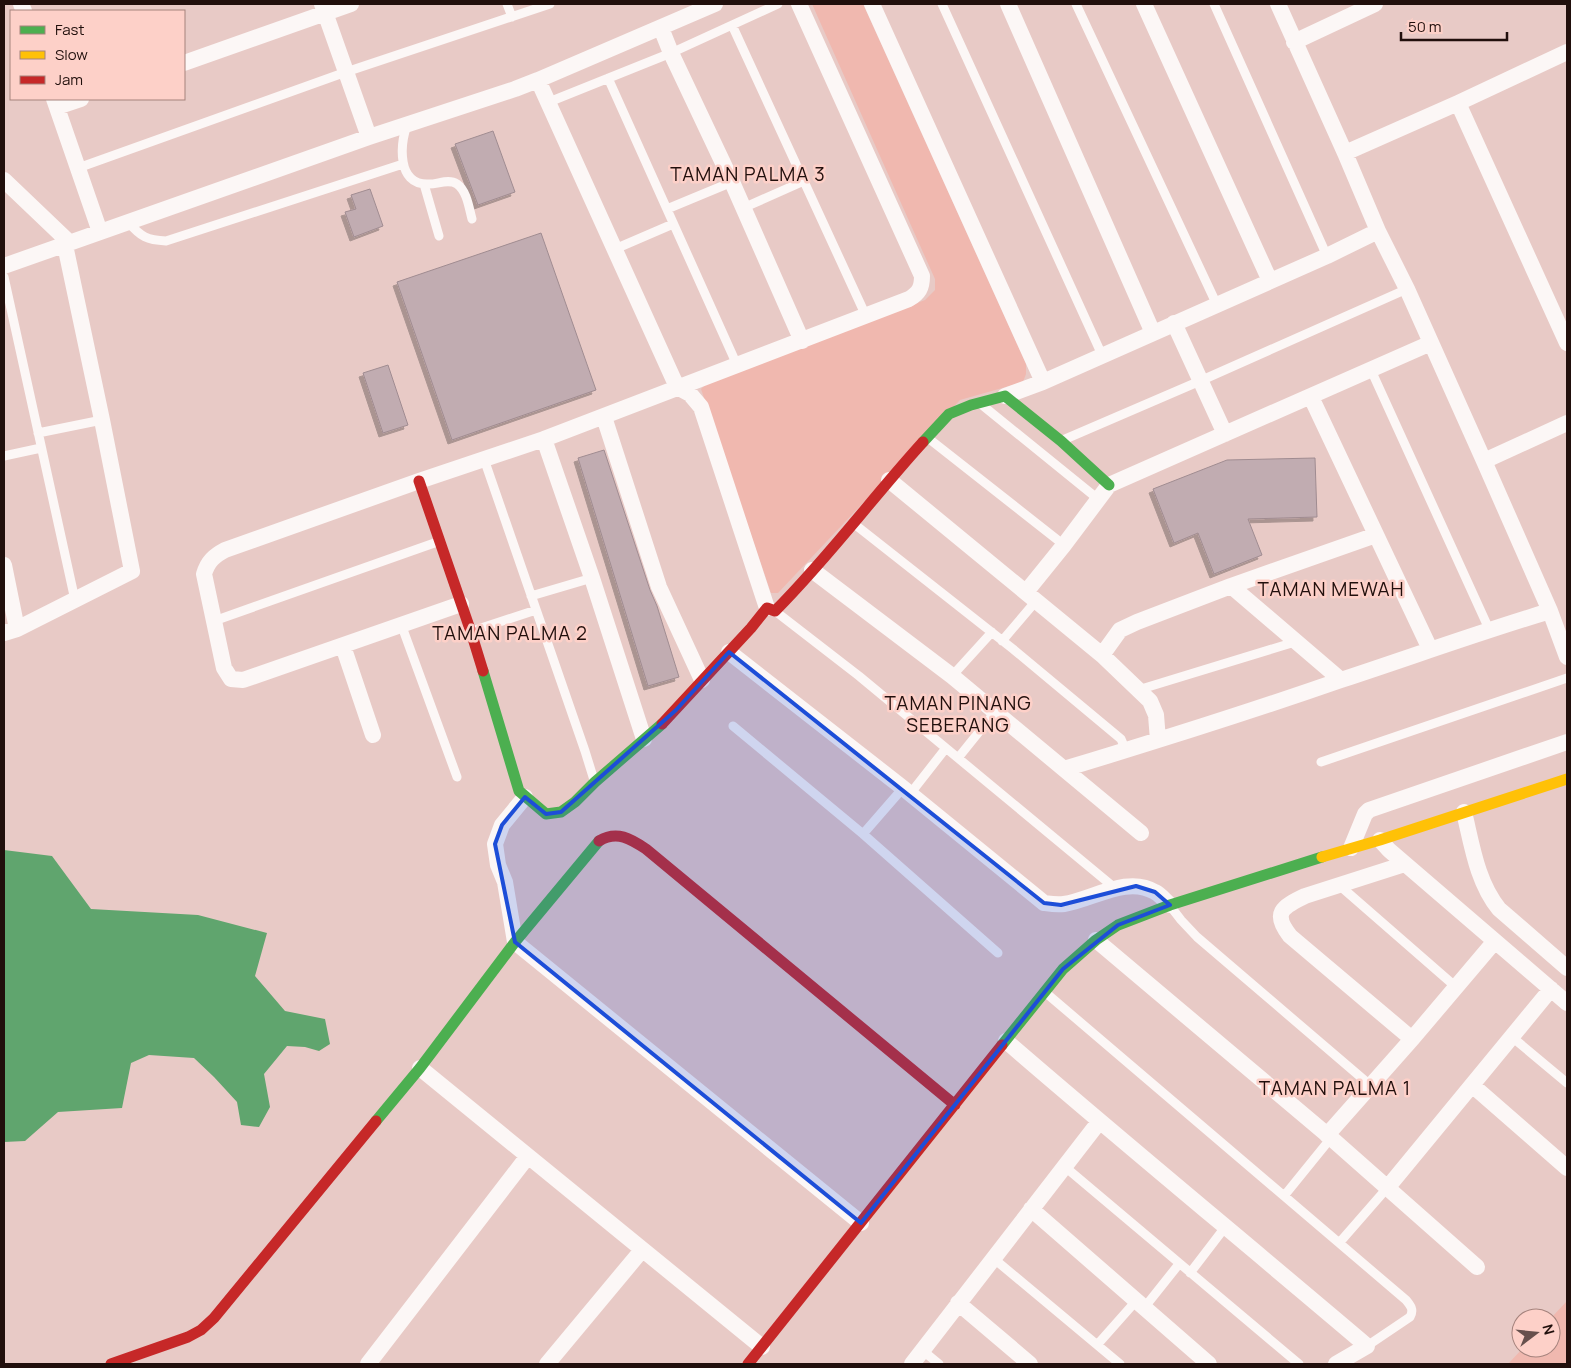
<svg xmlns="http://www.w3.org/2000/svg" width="1571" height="1368" viewBox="0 0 1571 1368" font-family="Manrope,sans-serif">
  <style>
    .green { fill: #f0b8af }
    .water { fill: #60a56e }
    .building { fill: #c1acb1; stroke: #a08c91; filter: url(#shadow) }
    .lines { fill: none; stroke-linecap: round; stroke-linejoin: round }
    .lane { stroke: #fcf7f6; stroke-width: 9 }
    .street { stroke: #fcf7f6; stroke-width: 16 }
    .fast { stroke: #4caf50; stroke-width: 11 }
    .slow { stroke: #ffc107; stroke-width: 11 }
    .jam { stroke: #c62828; stroke-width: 11 }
    .marked { fill: #1d4ed8; fill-opacity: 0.2; stroke: #1d4ed8; stroke-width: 4; stroke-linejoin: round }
    .labels { text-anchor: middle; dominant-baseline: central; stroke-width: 5; stroke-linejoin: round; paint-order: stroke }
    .neighbourhood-label { font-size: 19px; letter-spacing: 1px; fill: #210f0c; stroke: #fdd0c8 }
  </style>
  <defs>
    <filter id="shadow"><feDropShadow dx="-4" dy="4" stdDeviation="0" flood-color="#0004"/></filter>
  </defs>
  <rect width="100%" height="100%" fill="#e8cac6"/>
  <path class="green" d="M812,4H863L1026,364V374L1023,382L960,400L778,593H771L701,389L707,383L925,300L935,290V279Z
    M1567,1301V1364H1508L1523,1348H1551V1318Z"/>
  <path class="water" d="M4,850L52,856L91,909L198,915L267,933L255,976L285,1011L325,1019L330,1044L319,1051L305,1047L287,1046L264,1074L270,1107L259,1127L241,1125L237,1102L214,1077L194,1058L149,1055L131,1063L122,1108L58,1112L25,1141L4,1142Z"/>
  <path class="building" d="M493,131L515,192L478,205L455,144Z
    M370,189L383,226L354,237L345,212L356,209L351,195Z
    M541,233L596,390L452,440L397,282Z
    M388,365L408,425L383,433L363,373Z
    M604,450L650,590L657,606L679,677L648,686L578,458Z
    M1315,458L1317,517L1248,519L1262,555L1214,574L1198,533L1174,543L1153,489L1227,460Z"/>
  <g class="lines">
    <path class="lane" d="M507,4L512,17
      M942,4L1102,355
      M1076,4L1217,305
      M1214,4L1327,256
      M732,25L866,316
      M608,78L737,365
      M549,102L671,53L778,4
      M407,125C400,145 397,184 427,184C437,185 448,178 457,184C467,191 469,208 472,219
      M78,168L346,72L550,4
      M424,184L439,236
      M743,208L804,181
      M667,209L732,182
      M128,222C141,237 147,240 166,241L403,164
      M615,249L673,224
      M4,277L75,600
      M1371,370L1489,629
      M982,405L1098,499
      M38,433L102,420
      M928,438L1064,545
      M1063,440L1200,381L1407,289
      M4,456L41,448
      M484,459L585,751L594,780
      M853,523L1013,649L1121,739L1126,751
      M531,596L592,578
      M775,611L859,676L1116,889
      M214,621L440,541
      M401,624L457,777
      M472,631L536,610
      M1002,641L1036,601
      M952,676L992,632
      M1138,690L1295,642
      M733,726L863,834L998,953
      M958,758L995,712
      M1321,762L1567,678
      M910,794L946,748
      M863,834L903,788
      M1339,885L1456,987
      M1171,907L1181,920L1197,937L1370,1085
      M1046,993L1406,1300C1411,1306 1414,1310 1410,1317L1367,1346
      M1512,1037L1567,1083
      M1064,1166L1299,1364
      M1284,1196L1331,1138
      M1340,1242L1388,1187
      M993,1258L1120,1364
      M1190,1273L1226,1226
      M1144,1308L1179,1264
      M1097,1345L1136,1301
      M922,1350L939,1364"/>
    <path class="street" d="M21,4L24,11
      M322,4L369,137
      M872,4L1043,382
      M1008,4L1153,333
      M1144,4L1270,281
      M1278,4L1345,153L1378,231L1407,289L1484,461L1550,611L1567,657
      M661,28L671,53L732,182L802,341
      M1294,42L1375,4
      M184,63L351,4
      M538,80L677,387L690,394L701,407L767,608
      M54,99L100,232
      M1458,103L1567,343
      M57,107L81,99
      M1345,153L1458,103L1567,52
      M4,180L70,243
      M4,266L369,137L515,89L538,80L715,4
      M1174,323L1225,434
      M1005,396L1043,382L1327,256L1378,231
      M1311,397L1430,649
      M604,417L659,587L702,680
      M544,439L909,299C919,293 922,288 922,276L799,4
      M1484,461L1567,423
      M889,480L1102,655L1150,701L1156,715L1158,740
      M4,565L17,629
      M812,570L952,676L1141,833
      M1231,586L1341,680
      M1026,592L1064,545L1109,485L1431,343
      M461,604L243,680L231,679L224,668L204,574C208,561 214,556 225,550L419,481L544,439L592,578L644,739
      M4,633L17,629L132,571L102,420L65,245
      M343,646L373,735
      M729,652L903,788L1044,903C1051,904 1057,905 1064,904C1092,900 1127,875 1155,892C1161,895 1165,901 1170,905
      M1102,655L1120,630L1137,622L1231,586L1376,535
      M1064,769C1157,741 1249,712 1341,680C1411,657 1480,632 1550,611
      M525,797L502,825L495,844L498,865L505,882L515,942L861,1223
      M1464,812C1472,845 1477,882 1499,909L1567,968
      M1380,840L1389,850L1567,1003
      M1351,848L1365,814L1369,810L1567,742
      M1405,864L1305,896C1282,907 1272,913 1290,936L1412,1039
      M1096,940L1331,1138L1477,1267
      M1006,1041C1125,1144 1247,1244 1367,1346L1336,1364
      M420,1068L762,1347
      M1472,1085L1567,1168
      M1327,1135L1412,1039L1495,941
      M1388,1187L1551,989
      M1031,1209L1209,1364
      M958,1303L1030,1364
      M368,1364L528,1156
      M547,1364L642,1250
      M912,1364L1099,1122"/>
    <path class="fast" d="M923,442L949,414L971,405L1005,396L1061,441L1109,485
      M483,671L519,791L546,814L561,812L575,802L595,782L662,724
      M1002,1045L1063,969L1096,940L1118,925L1170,905L1322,857
      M376,1121L420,1068L515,942L599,841"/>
    <path class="slow" d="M1322,857L1380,840L1567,779"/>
    <path class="jam" d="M419,481L471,632L483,671
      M662,724L751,628L767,608L775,611C828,558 873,497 923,442
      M599,841C617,830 631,839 646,849L955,1105
      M111,1364L188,1337L201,1330L214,1318L376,1121
      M748,1364L1002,1045"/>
  </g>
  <path class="marked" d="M729,652L1044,903L1061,905L1136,886L1155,892L1170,905L1118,925L1063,969L861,1223L515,942L495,844L502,825L525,797L546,814L561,812L676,710Z"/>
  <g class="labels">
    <g class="neighbourhood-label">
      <text x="748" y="174">TAMAN PALMA 3</text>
      <text x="1331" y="589">TAMAN MEWAH</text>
      <text x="510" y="633">TAMAN PALMA 2</text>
      <text x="958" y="703">TAMAN PINANG<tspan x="958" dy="22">SEBERANG</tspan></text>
      <text x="1335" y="1088">TAMAN PALMA 1</text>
    </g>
  </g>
  <rect width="1571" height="1368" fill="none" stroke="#210f0c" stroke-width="10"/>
  <rect x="10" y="10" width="175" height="90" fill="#fdd0c8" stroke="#a5837d"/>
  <rect x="20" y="26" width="25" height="8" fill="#4caf50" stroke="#a5837d"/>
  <text x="55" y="35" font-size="15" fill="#210f0c">Fast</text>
  <rect x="20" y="51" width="25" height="8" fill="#ffc107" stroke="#a5837d"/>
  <text x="55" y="60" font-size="15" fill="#210f0c">Slow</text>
  <rect x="20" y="76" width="25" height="8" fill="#c62828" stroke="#a5837d"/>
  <text x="55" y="85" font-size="15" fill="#210f0c">Jam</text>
  <g transform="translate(1536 1333) rotate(74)"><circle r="24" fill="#fdd0c8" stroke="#a5837d"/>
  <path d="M0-4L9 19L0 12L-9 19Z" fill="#67504d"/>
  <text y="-8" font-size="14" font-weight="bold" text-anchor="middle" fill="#210f0c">N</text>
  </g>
  <path d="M1401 32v8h106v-8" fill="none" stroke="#210f0c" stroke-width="2.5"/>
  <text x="1408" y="32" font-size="15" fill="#210f0c" stroke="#fdd0c8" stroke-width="4" paint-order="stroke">50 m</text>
</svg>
